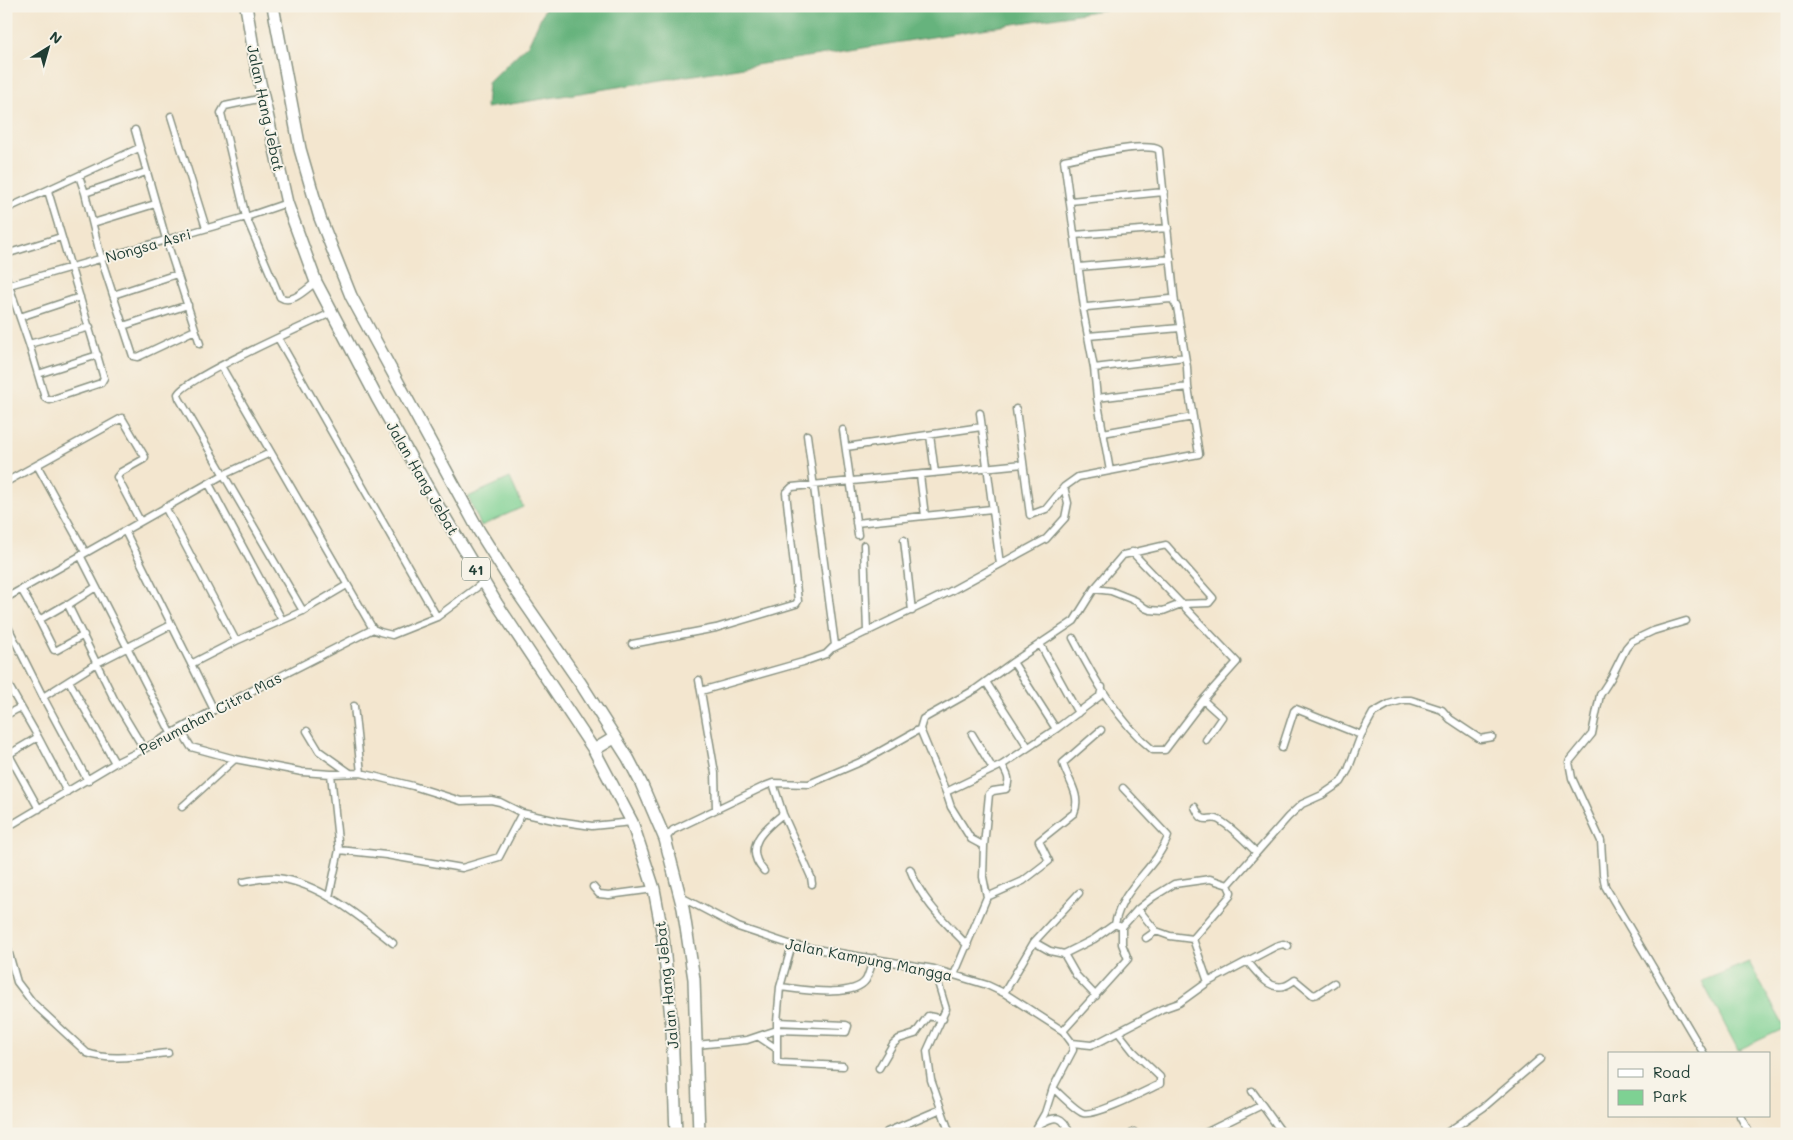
<svg xmlns="http://www.w3.org/2000/svg" width="1793" height="1140" viewBox="0 0 1793 1140" font-family="Mali,sans-serif">
  <style>
    .green { fill: #7ed193; stroke: #4e8764 }
    .forest { fill: #66b37d; stroke: #427858 }
    .lines { fill: none; stroke-linecap: round; stroke-linejoin: round }
    .street-casing { stroke: #899282; stroke-width: 9 }
    .highway-casing { stroke: #899282; stroke-width: 14 }
    .street { stroke: #fff; stroke-width: 6 }
    .highway { stroke: #fff; stroke-width: 11 }
    .labels { text-anchor: middle; dominant-baseline: central; stroke-width: 4; stroke-linejoin: round; paint-order: stroke }
    .shield { fill: #f7f3e8; stroke: #60746a; stroke-width: 1 }
    .shield-label { font-size: 14px; font-weight: bold; fill: #1f3d34 }
    .street-label { font-size: 15px; fill: #1f3d34; stroke: #f7f3e8 }
  </style>
  <rect width="100%" height="100%" fill="#f7f3e8"/>
  <filter id="ink" filterUnits="userSpaceOnUse"><feTurbulence type="fractalNoise" baseFrequency=".02" numOctaves="2"/><feDisplacementMap in="SourceGraphic" scale="10" xChannelSelector="R" yChannelSelector="G"/><feConvolveMatrix kernelMatrix="1 2 1 2 8 2 1 2 1" color-interpolation-filters="sRGB"/></filter>
  <filter id="wash" filterUnits="userSpaceOnUse"><feTurbulence type="fractalNoise" baseFrequency=".0096" numOctaves="4" result="noise"/><feDisplacementMap in="SourceGraphic" scale="20" xChannelSelector="R" yChannelSelector="G"/><feGaussianBlur stdDeviation="1.12" result="paint"/><feColorMatrix in="noise" values="0 0 0 0 0 0 0 0 0 0 0 0 0 0 0 0 0 1.4 0 .05"/><feComposite in="paint" operator="in"/></filter>
  <g filter="url(#wash)">
    <rect width="100%" height="100%" fill="#f3e6cf"/>
    <path class="green" d="M510,478L523,507L481,526L468,497Z
      M1749,962L1785,1028L1738,1050L1702,981Z"/>
    <path class="forest" d="M546,6H1127L486,108L488,83L529,43Z"/>
  </g>
  <g filter="url(#ink)">
    <g class="lines">
      <g class="street-casing">
        <path id="street" d="M263,98L225,106L221,113L246,217L280,297C292,305 306,289 316,282
          M171,116L206,228
          M135,130L166,239L200,344
          M79,176L85,193L101,258L133,356L138,357L195,330
          M85,193L146,172
          M1070,201L1164,192
          M6,209L139,148
          M93,223L155,204
          M1074,235L1168,228
          M6,254L61,237
          M1079,267L1171,259
          M6,277L29,344L45,398L50,400L101,383L104,378L103,375L48,191
          M9,285L246,217L287,203
          M113,295L177,274
          M1084,307L1064,160C1082,157 1146,141 1159,150L1175,303
          M20,317L80,297
          M123,326L188,305
          M1088,336L1180,328
          M278,338L437,617
          M29,344L90,327
          M221,366L373,629
          M1094,368L1185,357
          M38,374L98,355
          M1097,398L1094,368L1083,310L1087,307L1170,299L1173,300L1177,307L1187,367L1188,387L1097,398L1110,471
          M1016,409L1030,515L1046,509L1064,487L1078,477L1199,454L1188,387
          M980,413L1000,564
          M843,430L858,535
          M1103,433L1193,417
          M930,435L935,473
          M846,447L981,427
          M37,465L85,552
          M920,475L925,516
          M6,482L122,418L145,457L144,459L121,472L117,477L140,521
          M209,484L282,620
          M165,507L236,641
          M856,523L992,509
          M125,531L214,710
          M904,540L912,611
          M864,545L867,632
          M80,555L171,733
          M21,589L39,620L54,650H57L84,635
          M1094,589L1111,591L1136,601L1145,608L1150,610L1163,611L1181,604L1209,603L1213,598L1166,545L1123,555L1094,589L1074,621L1013,662L976,689L923,719L920,729L946,792L1002,765L1056,729L1100,696L1102,687
          M6,598L223,475L270,453
          M68,605L114,699L144,749
          M303,611L179,398L178,394C186,378 308,324 331,313
          M39,620L65,605H68L96,587
          M1686,621L1653,631L1632,641L1626,648L1611,678L1600,695L1592,734L1569,762L1572,778L1601,841L1603,874L1605,886L1704,1054
          M6,623L43,697L88,781
          M373,629L380,632L392,635L437,617L484,582
          M1073,638C1093,677 1119,723 1153,750H1165L1203,700L1237,662L1132,552
          M632,644L716,628L796,604L798,601L786,493L792,487L1023,464
          M1040,644L1078,713
          M833,648L949,592L1046,539L1065,518L1068,503L1064,487
          M1013,662L1056,729
          M191,664L236,641L303,611L347,585
          M699,680L715,773L716,809
          M6,681L38,737L67,792
          M69,681L115,763
          M986,682L1028,747
          M701,691L803,662L826,654L835,645L807,435
          M43,697L97,663L171,625
          M1203,700L1222,717L1206,740
          M354,706L361,773
          M6,715L21,707
          M180,729L191,747L235,759L302,772L331,774L361,773L413,786L461,801L491,800L500,802L522,813L558,821L592,826L632,822
          M307,731L319,751L350,773
          M972,734L993,769
          M1282,748L1294,711L1296,709L1361,735
          M9,755L39,809
          M6,756L38,737
          M773,783L783,814L811,877L812,884
          M946,792L951,807L971,839L984,846L983,877L987,897L954,975
          M182,807L235,759
          M1195,807C1204,828 1209,814 1219,820C1233,828 1245,841 1256,852
          M6,818L10,826
          M6,828L115,763L144,749L214,710L373,629
          M665,839L673,830L765,786L773,783L809,784L865,760L920,729
          M984,846L989,794L993,791L1006,789C1011,779 1007,774 1002,765
          M339,850L386,855L462,868L499,857L522,813
          M910,869C921,900 945,922 968,946
          M764,871C742,847 764,829 783,814
          M243,882C254,880 266,877 277,878C318,882 362,918 393,943
          M593,887L599,894L609,895L654,889
          M329,897L339,850L331,774
          M681,897L738,927L792,945L934,969L987,985L1004,993L1063,1031L1128,959L1122,944V927L1138,909L1153,897L1174,884L1210,879L1228,885L1288,817L1302,804L1322,795L1341,782L1348,770L1361,735L1373,713L1389,704L1403,700H1411L1442,710L1450,719L1480,739L1492,737
          M987,897L1023,881L1049,861L1039,841L1074,813C1082,795 1067,779 1063,763L1101,730
          M1138,909L1156,931L1146,938
          M1115,924C1121,895 1140,880 1157,857C1161,850 1166,844 1168,836L1123,788
          M1156,931L1170,936L1193,939L1208,982
          M1193,939L1230,896L1231,892L1228,885
          M1034,942L1079,893
          M6,943L17,982L33,1003L87,1053C110,1062 145,1055 168,1053
          M792,945L780,987L777,1022V1061L781,1063L843,1066
          M1064,954L1094,939L1115,924L1119,926
          M1247,961C1256,971 1268,990 1284,986C1288,985 1292,982 1295,980L1313,995L1317,994L1334,983
          M934,969L946,1009L927,1051L931,1080L950,1134
          M780,987C800,989 853,999 866,980C869,974 871,965 874,958
          M1004,993L1034,942L1050,951L1064,954L1076,975L1096,996
          M759,1037L777,1049
          M1072,1043L1091,1045L1097,1043L1162,1009L1179,1003L1208,982L1276,946L1283,944L1288,946
          M696,1045L747,1040L777,1030L846,1032L848,1026L846,1025L777,1022
          M879,1068L893,1044L899,1039L915,1034L928,1016L943,1019
          M1053,1088C1060,1094 1075,1110 1083,1113C1095,1117 1147,1090 1160,1084V1077L1133,1051L1118,1032
          M1252,1091L1283,1134
          M1740,1116L1750,1134
          M1040,1124C1056,1115 1063,1115 1070,1134
          M887,1132L941,1109
          M1033,1134L1045,1113L1053,1088L1073,1050L1072,1043L1063,1031
          M1131,1134L1134,1132
          M1203,1134L1262,1105
          M1445,1134L1484,1107L1540,1059"/>
      </g>
      <g class="highway-casing">
        <path id="highway" d="M246,6L256,65L287,203L316,282L377,398L434,499L497,604L594,750L632,822L654,889L663,937L672,1028L676,1134
          M273,6L300,149L320,218L351,296L479,531L516,590L581,684L628,758L641,783L665,839L683,908L694,979L699,1134
          M594,750L614,738"/>
      </g>
      <use href="#street" class="street"/>
      <use href="#highway" class="highway"/>
    </g>
  </g>
  <g class="labels">
    <rect class="shield" x="462" y="557.5" width="28" height="23" rx="4"/>
    <g class="shield-label">
      <text x="476" y="569">41</text>
    </g>
    <g class="street-label">
      <text transform="translate(266 108) rotate(78)">Jalan Hang Jebat</text>
      <text transform="translate(148 245) rotate(-16)">Nongsa Asri</text>
      <text transform="translate(423 478) rotate(60)">Jalan Hang Jebat</text>
      <text transform="translate(210 713) rotate(-28)">Perumahan Citra Mas</text>
      <text transform="translate(869 959) rotate(11)">Jalan Kampung Mangga</text>
      <text transform="translate(666 985) rotate(-96)">Jalan Hang Jebat</text>
    </g>
  </g>
  <rect width="1793" height="1140" fill="none" stroke="#f7f3e8" stroke-width="25"/>
  <rect x="1608" y="1052" width="162" height="65" fill="#f7f3e8" stroke="#a1aaa0"/>
  <rect x="1618" y="1069" width="25" height="8" fill="#ffffff" stroke="#a1aaa0"/>
  <text x="1653" y="1078" font-size="15" fill="#1f3d34">Road</text>
  <rect x="1618" y="1090" width="25" height="15" fill="#7ed193" stroke="#a1aaa0"/>
  <text x="1653" y="1102" font-size="15" fill="#1f3d34">Park</text>
  <g transform="translate(48 48) rotate(37)" stroke="#f7f3e8" stroke-width="4" paint-order="stroke">
  <path d="M0-4L9 19L0 12L-9 19Z" fill="#1f3d34"/>
  <text y="-8" font-size="14" font-weight="bold" text-anchor="middle" fill="#1f3d34">N</text>
  </g>
</svg>
